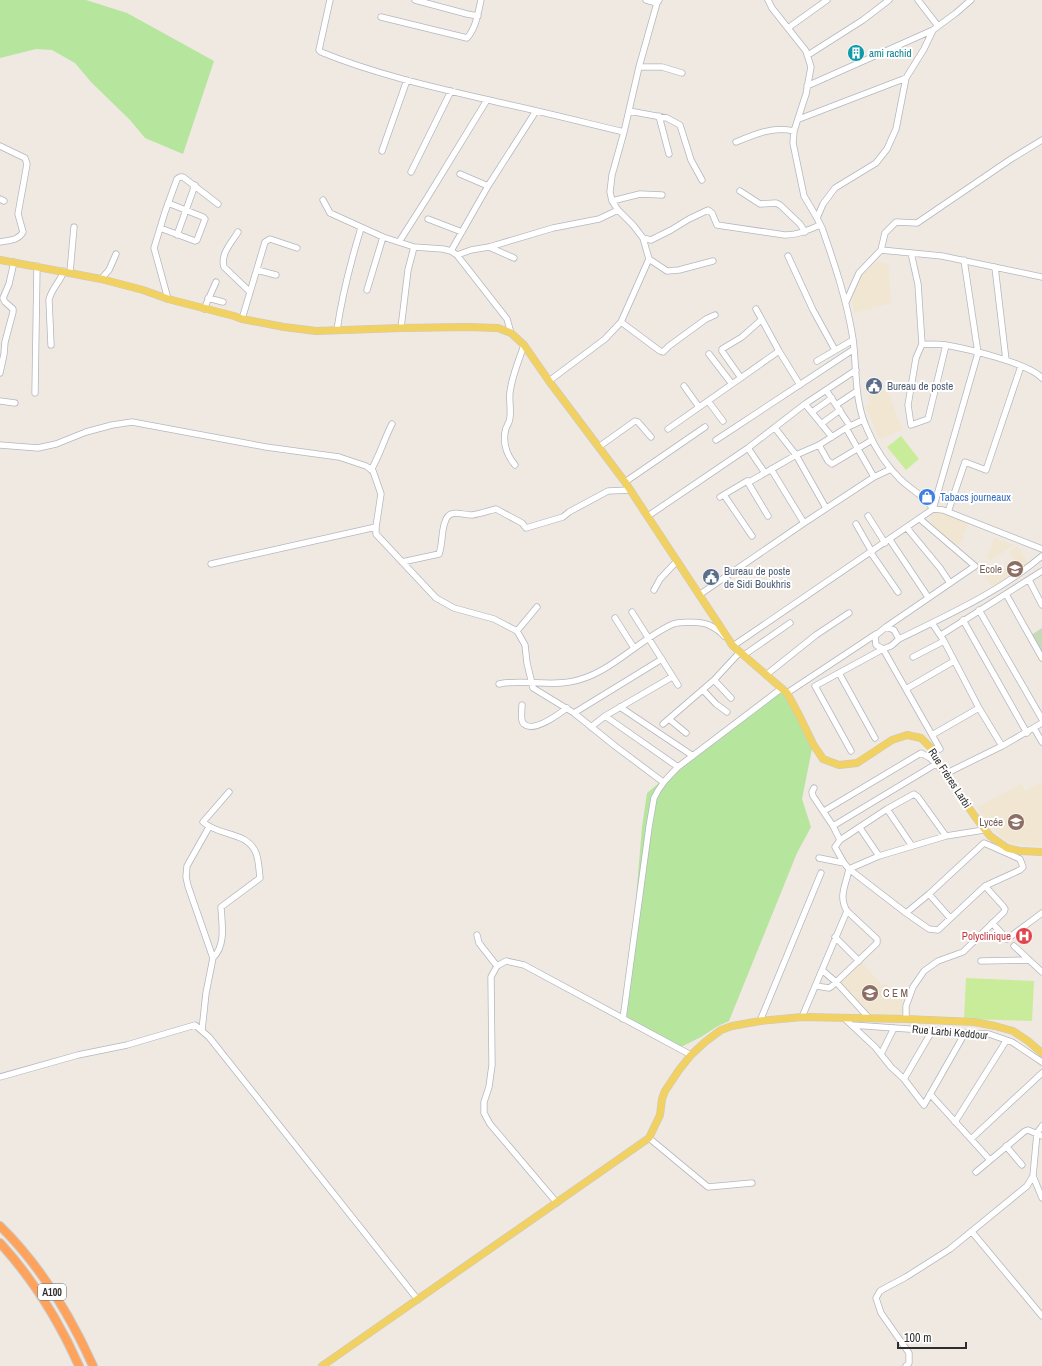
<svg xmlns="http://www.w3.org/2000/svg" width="1042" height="1366" viewBox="0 0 1042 1366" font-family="'Archivo Narrow',sans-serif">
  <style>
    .education { fill: #f0e6d1 }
    .green { fill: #b6e59e }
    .cemetery { fill: #c8d9b8 }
    .pitch { fill: #c9ec9a }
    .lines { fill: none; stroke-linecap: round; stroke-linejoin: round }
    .minor-casing { stroke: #b4b7c1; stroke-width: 7 }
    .major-casing { stroke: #c9c9c9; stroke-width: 8 }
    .highway-casing { stroke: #c9c9c9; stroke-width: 10 }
    .minor { stroke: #fff; stroke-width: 5.5 }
    .major { stroke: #f2d163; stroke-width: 7 }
    .highway { stroke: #ffa35c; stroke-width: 8 }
    .labels { text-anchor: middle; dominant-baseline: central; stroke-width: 4; stroke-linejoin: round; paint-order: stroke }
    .shield { fill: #fff; stroke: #6d6d6d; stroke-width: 1 }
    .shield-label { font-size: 10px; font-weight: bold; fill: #2e2e2e }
    .culture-label { font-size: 11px; fill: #0d838f; stroke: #fff; text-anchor: start }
    .service-label { font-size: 11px; fill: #4e5e75; stroke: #fff; text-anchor: start }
    .shop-label { font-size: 11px; fill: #366cbe; stroke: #fff; text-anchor: start }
    .education-label { font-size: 11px; fill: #785e54; stroke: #fff; text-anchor: end }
    .street-label { font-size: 11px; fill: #2e2e2e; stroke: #fff }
    .health-label { font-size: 11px; fill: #be3a42; stroke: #fff; text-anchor: end }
  </style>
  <rect width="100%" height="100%" fill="#efe9e1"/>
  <path class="education" d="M878,261L888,264L891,303L854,313L852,296L861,277Z
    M887,389L902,430L879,439L866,406L871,404L868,396Z
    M940,511L968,524L960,545L952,542L931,524V515Z
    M994,538L1014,545L991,560L987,558Z
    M1018,546L1030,566L994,589L981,572L989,567L995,574L1016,564L1009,551Z
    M1042,782V846H1031L1012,844L1001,838L977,807L1022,784L1025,791Z
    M860,961L882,985L886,984L903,1000L901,1015H873L866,1014L838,985Z"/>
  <path class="green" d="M0,0H86L127,13L214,61L183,154L145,138L130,120L91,82L75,63L52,50L36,49L0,58Z
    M782,688L813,744L802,799L811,827L797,853L729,1021L718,1026L701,1037L681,1047L626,1018L642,827L647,793L678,767Z"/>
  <path class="cemetery" d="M1042,628V655L1031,635Z"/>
  <path class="pitch" d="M901,436L919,459L906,470L887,447Z
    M966,978L1034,981L1032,1021L964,1019Z"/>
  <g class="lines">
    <g class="minor-casing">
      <path id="minor" d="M330,0L319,50L321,52C377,75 437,88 497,102C539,111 582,122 624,132
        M415,0L467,14L478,16
        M646,0L657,3
        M768,0L772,8L806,51L811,67L806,94L794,131L793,143L804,196L817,218L822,228C835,265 847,301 853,339C857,370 854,403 868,431C875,448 887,466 900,479C911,490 925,496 933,509L943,510L1042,549
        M918,0L938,26
        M381,17L467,38C476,28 478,13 481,0
        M788,28L827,0
        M933,30L956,13L971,0
        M808,55L863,20L889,0
        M639,67H662L682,73
        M807,86L933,30L924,49L906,78L896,129L887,149L876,163L835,188L823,204L817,218
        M629,111L667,118L680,125L691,160L702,180
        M659,116L669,154
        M799,119L906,78
        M736,142C755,134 774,126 794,131
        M0,146L25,158L27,164L18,214L23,232C18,241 9,240 0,242
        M382,151L407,80
        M411,172L451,91
        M460,174L488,186
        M740,191L760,204L776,203L780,205L800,224L805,232
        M0,199L4,201
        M323,200L330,213L383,237L414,247L443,249L451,251L457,255L507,319L511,333
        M612,201L640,194L662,195
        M428,219L462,232
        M160,228L195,241L197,240L205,219L203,217L168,203
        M238,232C232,242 220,254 224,267L250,292
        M177,235L195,185
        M643,238L651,240L671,230L689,219L708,210L712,213L717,225L785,235C798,235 808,230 820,225
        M399,242L427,198L487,100
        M489,247L514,258
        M881,250L942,256L1042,277
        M451,251L488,186L536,111
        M911,253L918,284L922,344C930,344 938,344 946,345C968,349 1028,363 1042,378
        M457,255L471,250L489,247L553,228L599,219L618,210
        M788,256L813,310L835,350
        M649,259L667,271L679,270L713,261
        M995,267L1006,360
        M257,270L276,275
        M70,272L74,227
        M101,279L109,270L116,254
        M367,290L383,237
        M208,298L223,302
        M168,299L154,248L165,212L177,179L180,177H183L218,204
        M846,302L859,273L881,250L885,233L896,222L917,223L1011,159L1042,140
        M204,309L216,282
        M756,309L779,351L800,385
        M242,319L265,242L270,239L297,248
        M621,322L660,351L663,352L669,346L706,319L715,315
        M401,328L408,270L414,247
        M337,330C342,295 351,261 361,228
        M922,344L916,358L908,405L911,425L928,419L946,345
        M51,345L49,300C51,289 60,282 64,271
        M709,354L732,384
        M817,361L853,340
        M0,373L4,354L5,342L13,312V309L5,302L3,298L9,284L14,262
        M741,378L722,351V349L742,337L761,320
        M549,381L605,339L621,322L649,259L643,238L633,225L618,210L612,201L610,192L612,175L624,132L639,67L657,3L659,0
        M684,386L699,407
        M826,390L850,426
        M35,393L37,266
        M0,401L15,403
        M708,401L723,421
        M805,404L832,437
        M836,405L857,391
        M812,412L832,398
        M821,424L840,410
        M775,428L796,455L826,508
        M846,428L874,477
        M668,429L779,351
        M716,440L854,349
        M0,445L38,448L56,444L86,432L112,425L132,422L266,447L339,457L366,466L373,471L381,494L376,527V534L436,598L454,608L494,619L517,631L525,645L527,663L533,688L574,713L615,746L663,782
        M819,445L828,461L832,464L872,440
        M600,446L635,421L638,422L651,437
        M748,448L765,473
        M515,465C506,454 502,442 506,428C508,424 510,421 510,417C511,408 509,400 510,392C512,376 519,360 524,345
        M771,469L804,523
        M371,470C380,455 384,439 392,424
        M747,481L768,516
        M625,482L705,427
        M724,495L752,536
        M720,497L747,481H751L796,455L819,445L846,428L863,420
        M948,512L965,462L986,470L1021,366
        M648,516L748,448L805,404L856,370
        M868,516L885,543
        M856,524L872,552
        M907,528L940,568L950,583
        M890,540L928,597
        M871,553L898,592
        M402,562L439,554C443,543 441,532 445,522C449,508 461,515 472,515C480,514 488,511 496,509L522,523L526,528L563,517L569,512L608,491L630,490
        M211,564L376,527
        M1029,580L1042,605
        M654,590L660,579L677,561
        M1006,594L1042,658
        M699,595L804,523L874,477L891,469
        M979,610L1042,719
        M632,612L678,685
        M615,618L634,648
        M963,620L1027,733
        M932,623L944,641L979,708L1002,746
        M886,627L875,636L876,645L883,649L940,749
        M517,631L537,607
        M941,635L1042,571
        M899,639L894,630L886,627L975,566L920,519
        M731,644L733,646L933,509L978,353L964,260
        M744,655L790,623
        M913,657L944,641
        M839,673L875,738
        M766,675L816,635L849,613
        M714,680L731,698
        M499,684C522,679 546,686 569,682C609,676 637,640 673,624C680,621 703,622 709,625C715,628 720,631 724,636
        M906,689L954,661
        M703,690L716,704L727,712
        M787,693L876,634
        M522,705C522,710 520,721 524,724C534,733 559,714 567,708
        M620,707L693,756
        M574,713L662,659
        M605,716L678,767
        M669,719L686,733
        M663,724L714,680L740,652
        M591,727L605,716L672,677
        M1034,728L1042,742
        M932,735L979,708
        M851,751L815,686L883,649L891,646L899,639C948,615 1001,591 1042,556
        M945,774L1002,746L1042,723
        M814,788L812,792L813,796L833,826L840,840
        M887,809L912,846
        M824,811L921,753L930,758L939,767
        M833,826L936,764L938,761
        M860,828L879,856
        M946,836L918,797L914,794L887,809L840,840L835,847L844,863L849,869L879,856L946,836L984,830
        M819,858L844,863
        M929,894L950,918
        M992,923L1007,939L1042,913
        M477,935L479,943L497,966
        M835,937L859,961
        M1014,946L1042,972
        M213,958C226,945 222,925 221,907L260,878C259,870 259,861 256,853C247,831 220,837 203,822L229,792
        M981,961L1029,960
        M822,970L836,982L869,1018
        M816,986L829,988L832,986L877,943V939L847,911
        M802,1017L847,911C838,896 846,885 849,869L906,913L929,894L984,843L1020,859L1023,867L1020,870L985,886L938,930L929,929L906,913
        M844,1018L875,1047L891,1067L904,1079L924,1105L965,1033
        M623,1019L649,827L654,798C660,785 668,777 678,767L782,688
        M906,1019V1006L913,987L924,971L938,961L963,952L1004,912L1005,909L1003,906L985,886
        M760,1021L821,873
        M852,1025L965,1033L989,1034L1012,1042L1042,1062
        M202,1030L206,993L213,958L188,886L186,877L187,866L209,827
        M881,1054L894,1028
        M0,1077L78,1055L127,1045L195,1025L209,1037L418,1300
        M904,1079L932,1031
        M930,1094L990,1160
        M955,1122L1006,1041
        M649,1138L708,1187L752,1183
        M971,1139L1042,1073
        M1006,1146L1022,1165
        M976,1172L1025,1131L1028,1130L1042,1136
        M1033,1176L1042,1198
        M557,1203L490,1124L484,1113V1102L489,1087L492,1065L491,977L497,966L506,961L524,965L691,1055
        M972,1232L1042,1316
        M906,1366L909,1363V1353L881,1313L876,1298L880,1291L889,1286L906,1277L950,1249L1027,1186L1033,1176L1037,1133L1042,1126"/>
    </g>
    <g class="major-casing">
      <path id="major" d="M0,260L101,279L143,290L168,299L234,316L242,319L284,327L316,331L401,328L467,327L498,328L511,333L524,345L549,381L625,482L733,646L787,693L799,715L813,744L823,759L839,765L857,763L892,740L907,735L921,738L930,747L945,774L976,818L990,836L1007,848L1020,851L1042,852
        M322,1366L649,1138L660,1115L662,1099L665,1091L679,1070L691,1055L705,1042L721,1030L732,1026L760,1021L802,1017L906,1019L974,1022L995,1026L1013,1031L1028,1041L1042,1053"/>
    </g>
    <g class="highway-casing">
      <path id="highway" d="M0,1226C40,1265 70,1315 93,1366
        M0,1243C33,1279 59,1321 79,1366"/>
    </g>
    <use href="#minor" class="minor"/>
    <use href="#major" class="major"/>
    <use href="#highway" class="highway"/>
  </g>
  <defs>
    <g id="building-disc" transform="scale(0.9)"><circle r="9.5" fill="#0f9aa8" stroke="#fff"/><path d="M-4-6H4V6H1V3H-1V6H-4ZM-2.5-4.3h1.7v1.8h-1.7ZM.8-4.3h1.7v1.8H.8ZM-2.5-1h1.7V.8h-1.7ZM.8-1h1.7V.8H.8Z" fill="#fff"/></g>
    <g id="civic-disc" transform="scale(0.9)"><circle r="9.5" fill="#5c6f8a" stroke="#fff"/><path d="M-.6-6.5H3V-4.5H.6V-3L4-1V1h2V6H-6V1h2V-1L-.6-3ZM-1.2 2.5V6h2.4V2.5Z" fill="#fff"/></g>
    <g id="shop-disc" transform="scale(0.9)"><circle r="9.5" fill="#3f7fe0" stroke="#fff"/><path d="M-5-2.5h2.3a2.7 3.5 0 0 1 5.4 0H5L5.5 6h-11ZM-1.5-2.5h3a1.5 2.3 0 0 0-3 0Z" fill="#fff"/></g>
    <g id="school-disc" transform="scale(0.9)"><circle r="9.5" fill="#8d6e63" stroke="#fff"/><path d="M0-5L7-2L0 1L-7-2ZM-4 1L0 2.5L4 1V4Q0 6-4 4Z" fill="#fff"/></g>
    <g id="hospital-disc" transform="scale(0.9)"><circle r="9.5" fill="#e0444e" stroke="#fff"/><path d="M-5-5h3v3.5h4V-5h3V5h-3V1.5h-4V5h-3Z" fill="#fff"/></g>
  </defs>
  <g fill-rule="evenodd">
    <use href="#building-disc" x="856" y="53"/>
    <use href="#civic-disc" x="874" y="386"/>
    <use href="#shop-disc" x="927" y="497"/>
    <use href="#school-disc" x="1015" y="569"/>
    <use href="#civic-disc" x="711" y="577"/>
    <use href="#school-disc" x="1016" y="822"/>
    <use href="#hospital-disc" x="1024" y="936"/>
    <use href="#school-disc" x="870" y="993"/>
  </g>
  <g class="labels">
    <rect class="shield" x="38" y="1284" width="28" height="16" rx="3"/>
    <g class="shield-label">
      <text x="52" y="1292">A100</text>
    </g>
    <g class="culture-label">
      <text x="869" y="53">ami rachid</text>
    </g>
    <g class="service-label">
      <text x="887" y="386">Bureau de poste</text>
      <text x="724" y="571">Bureau de poste<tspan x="724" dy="13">de Sidi Boukhris</tspan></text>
    </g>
    <g class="shop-label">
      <text x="940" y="497">Tabacs journeaux</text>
    </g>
    <g class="education-label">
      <text x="1002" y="569">Ecole</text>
      <text x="1003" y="822">Lycée</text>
      <text x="883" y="993" text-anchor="start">C E M</text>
    </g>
    <g class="street-label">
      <text transform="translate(950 778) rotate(57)">Rue Frères Larbi</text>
      <text transform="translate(950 1032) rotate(5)">Rue Larbi Keddour</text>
    </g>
    <g class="health-label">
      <text x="1011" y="936">Polyclinique</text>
    </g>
  </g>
  <path d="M898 1342v6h68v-6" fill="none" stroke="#2e2e2e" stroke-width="2"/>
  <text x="904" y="1342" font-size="12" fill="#2e2e2e" stroke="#ffffff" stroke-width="3" paint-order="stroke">100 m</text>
</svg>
